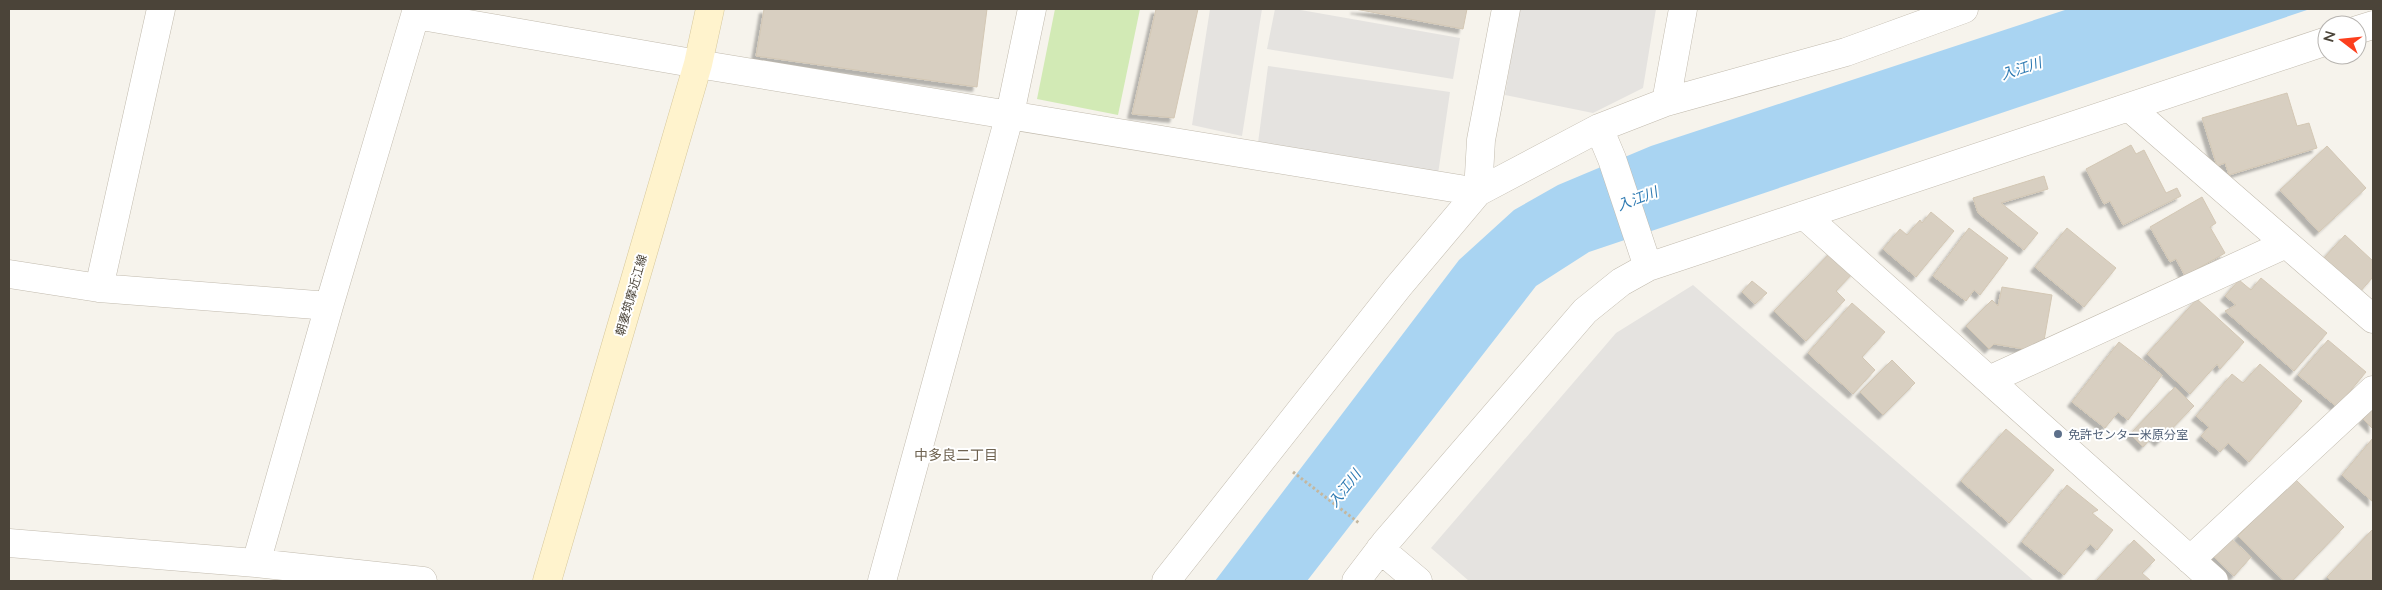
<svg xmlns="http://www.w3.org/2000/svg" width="2382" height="590" viewBox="0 0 2382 590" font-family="Lato,'Noto Sans JP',sans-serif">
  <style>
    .green { fill: #d2eab5 }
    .parking { fill: #e5e3e0 }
    .water { fill: #a9d4f2 }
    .building { fill: #d8cfc1; stroke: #d3c7b4; filter: url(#shadow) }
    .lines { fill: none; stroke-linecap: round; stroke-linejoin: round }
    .street-casing { stroke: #c2bbae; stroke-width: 29 }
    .secondary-casing { stroke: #d6c79b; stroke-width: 29 }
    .path { stroke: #c4b79f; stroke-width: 3; stroke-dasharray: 2.5 2.5; stroke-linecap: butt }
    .street { stroke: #fff; stroke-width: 28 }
    .secondary { stroke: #fff3cd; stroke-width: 28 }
    .service-dot { fill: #5c6f8a; stroke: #fff; stroke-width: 2 }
    .labels { text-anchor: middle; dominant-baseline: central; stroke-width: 4; stroke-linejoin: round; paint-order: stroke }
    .street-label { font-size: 12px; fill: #4b4439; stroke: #fff }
    .service-label { font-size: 12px; fill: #4e5e75; stroke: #fff; text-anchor: start }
    .water-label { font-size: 14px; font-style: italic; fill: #2e7ab2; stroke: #fff }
    .neighbourhood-label { font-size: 14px; fill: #6e6250; stroke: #fff }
  </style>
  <defs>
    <filter id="shadow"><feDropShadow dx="-4.5" dy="4.5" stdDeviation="1" flood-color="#0004"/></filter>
  </defs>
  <rect width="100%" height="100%" fill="#f6f3ec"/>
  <path class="green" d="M1055,9H1140L1118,115L1037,99Z"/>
  <path class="parking" d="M1210,9H1262L1242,136L1192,125Z
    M1275,9H1295L1460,38L1453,79L1267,49Z
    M1519,9H1656L1643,88L1593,113L1505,95Z
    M1268,66L1450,92L1438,174L1258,143Z
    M1693,285L2034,581H1469L1431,548L1616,333Z"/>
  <path class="water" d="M2068,9H2310L1589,252L1536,286L1307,581H1215L1459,260L1514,210L1558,185L1651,146Z"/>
  <path class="building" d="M764,9H987L977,87L756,56Z
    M1156,9H1198L1174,118L1132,114Z
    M1355,9H1467L1463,29Z
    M2287,93L2297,126L2309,123L2317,148L2229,175L2225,163L2217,166L2202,118Z
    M2131,145L2136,154L2144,150L2166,193L2177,188L2181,196L2123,225L2110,201L2104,204L2086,169Z
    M2327,146L2366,188L2319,232L2280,190Z
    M2044,176L2048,189L2001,203L2038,233L2024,250L1978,213L1973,198Z
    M2202,197L2216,223L2210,227L2225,253L2185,276L2176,259L2170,262L2150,227Z
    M1931,212L1954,231L1916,277L1883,249L1900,229L1907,235L1920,220L1922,223Z
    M1969,228L2008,258L1980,295L1974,290L1966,301L1933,276Z
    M2067,228L2116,268L2084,307L2035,267Z
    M2345,235L2373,261V277L2359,293L2323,259Z
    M1833,250L1855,271L1836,291L1845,300L1806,341L1774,311Z
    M2261,278L2327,333L2294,371L2225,311L2236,305L2225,296L2239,280L2251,290Z
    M1752,281L1767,293L1755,304L1742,292Z
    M2002,287L2052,295L2042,352L1994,344L1989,349L1966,326L1992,300L1998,306Z
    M2197,299L2244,342L2220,369L2217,364L2190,394L2147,354Z
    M1852,303L1885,332L1862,357L1875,370L1853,394L1808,353Z
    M2328,340L2366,372L2337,407L2298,375Z
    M2119,342L2162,375L2128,420L2118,412L2105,428L2072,402Z
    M1892,360L1915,383L1883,415L1860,392Z
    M2260,364L2302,401L2249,462L2228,443L2220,452L2201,436L2209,427L2196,416L2232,374L2243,383Z
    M2175,387L2194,406L2159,442L2153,436L2143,447L2130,434Z
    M2373,408V429L2363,419Z
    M2006,429L2054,470L2009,523L1961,481Z
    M2373,438V502L2342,475Z
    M2295,479L2344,527L2292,581H2284L2238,536Z
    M2067,485L2098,510L2092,513L2113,530L2097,550L2090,544L2064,575L2022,542Z
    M2373,529V581H2331L2327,577Z
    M2228,536L2251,557L2234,576L2211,554Z
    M2134,540L2155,560L2142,573L2151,581H2096Z"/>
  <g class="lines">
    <g class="street-casing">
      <path id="street" d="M416,15L698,64L1478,192L1481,140L1506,9
        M2357,30L2373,25
        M1666,102L1683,9
        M2130,108L2373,319
        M1804,215L2214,581
        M1648,267L2327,41
        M9,274L99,288L329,306
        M99,288L161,9
        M1989,380L2286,244
        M9,543L256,563L423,581
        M1380,549L1418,581
        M2190,560L2373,390
        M256,563L329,306L417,9
        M882,581L1010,114L1032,9
        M1166,581L1398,287L1478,192L1599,128L1666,102L1846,52L1964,9
        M1356,581L1385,543L1585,311L1621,282L1648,267L1612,159L1599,128"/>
    </g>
    <g class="secondary-casing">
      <path id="secondary" d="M547,581L698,64L710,9"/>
    </g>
    <path class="path" d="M1293,472L1359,523"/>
    <use href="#street" class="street"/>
    <use href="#secondary" class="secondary"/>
  </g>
  <circle class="service-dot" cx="2058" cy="434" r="5"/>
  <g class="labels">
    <g class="street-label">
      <text transform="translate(631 295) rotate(-74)">朝妻筑摩近江線</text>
    </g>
    <g class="service-label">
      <text x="2068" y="434">免許センター米原分室</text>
    </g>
    <g class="water-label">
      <text transform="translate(2021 68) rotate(-18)">入江川</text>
      <text transform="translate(1637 198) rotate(-21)">入江川</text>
      <text transform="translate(1344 488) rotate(-52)">入江川</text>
    </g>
    <g class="neighbourhood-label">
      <text x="956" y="454">中多良二丁目</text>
    </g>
  </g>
  <rect width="2382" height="590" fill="none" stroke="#4b4439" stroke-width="20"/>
  <g transform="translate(2342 40) rotate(286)"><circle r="24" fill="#ffffff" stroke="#b7b4b0"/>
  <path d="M0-4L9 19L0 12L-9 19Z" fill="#fc3f1d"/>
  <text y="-8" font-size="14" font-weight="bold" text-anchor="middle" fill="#4b4439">N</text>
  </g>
</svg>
